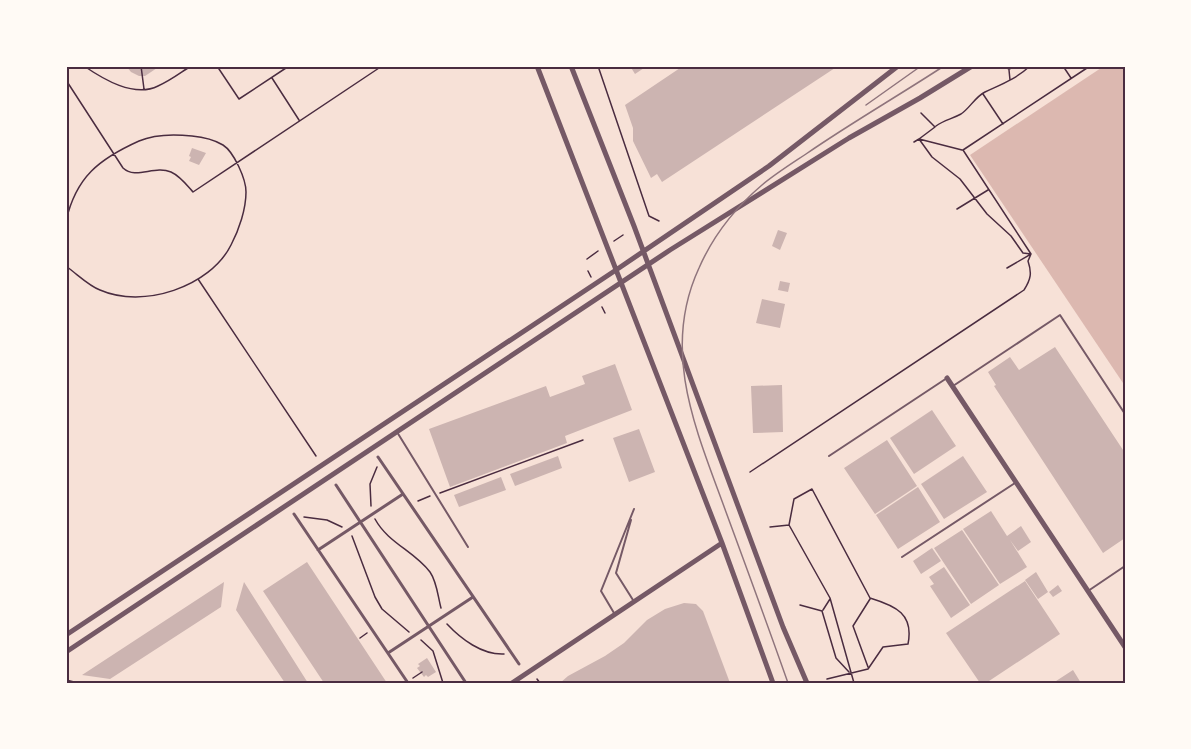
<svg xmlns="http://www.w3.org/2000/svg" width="1191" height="749" viewBox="0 0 1191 749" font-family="'PT Serif',serif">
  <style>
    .water { fill: #dcb8b0 }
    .building { fill: #ccb4b1 }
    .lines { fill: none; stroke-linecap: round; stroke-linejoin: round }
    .path { stroke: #4a2c40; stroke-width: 1.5 }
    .service { stroke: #755966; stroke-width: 2 }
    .pedestrian { stroke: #755966; stroke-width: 3 }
    .tertiary { stroke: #755966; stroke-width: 5 }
    .tram { stroke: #8f747c; stroke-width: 1.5 }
    .neatline { fill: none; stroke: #4a2c40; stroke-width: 2 }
  </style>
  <rect width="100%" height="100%" fill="#f7e1d7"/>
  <path class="water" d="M1104,66H1125V386L970,155Z"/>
  <path class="building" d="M126,66H160L145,76H139L131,72Z
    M630,66H647L635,74Z
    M683,66H838L662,182L657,174L651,178L633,141V128L625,105Z
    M192,148L206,153L199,165L189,161L191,157L189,156Z
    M778,230L787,233L780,250L772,246Z
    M780,281L790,283L788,292L778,290Z
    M762,299L785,304L780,328L756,323Z
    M1055,347L1125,453V538L1103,553L994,386L996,385L988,372L1010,357L1019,370Z
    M615,364L632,410L565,436L567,443L450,487L429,429L546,386L550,397L585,384L582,376Z
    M782,385L783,432L753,433L751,386Z
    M932,410L956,446L914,474L890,438Z
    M639,429L655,472L629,482L613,438Z
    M887,440L917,486L875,514L844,468Z
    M558,456L562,468L515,486L510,474Z
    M963,456L987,492L944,519L921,484Z
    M501,477L506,490L459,507L454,495Z
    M918,487L940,522L898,549L876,515Z
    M991,511L1007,536L1021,526L1031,542L1018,551L1010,540L1027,567L1000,584L963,529Z
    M962,530L999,585L971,604L934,548Z
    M932,548L941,561L921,574L913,561Z
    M307,562L387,683H324L263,591Z
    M944,567L970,605L951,618L930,586L934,584L929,577Z
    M1036,572L1048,592L1038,599L1025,580Z
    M1025,581L1060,634L986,683H980L946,633Z
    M224,582L221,607L110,679L82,675Z
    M244,582L308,683H285L236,610Z
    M1058,585L1062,591L1053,597L1049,592Z
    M684,603L696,604L703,611L730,683H560L568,676L605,656L624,643L647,620L665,609Z
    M427,658L436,672L428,677L426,675L424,677L417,668L420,666L418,664Z
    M1073,670L1081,683H1053Z"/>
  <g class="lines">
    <path class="path" d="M84,66C103,79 134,98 158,86C170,81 180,73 191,66
      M141,66L144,89
      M217,66L239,99L289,66
      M598,66L649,216L659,221
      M1003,66L1009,69L1018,66
      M1063,66L1071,78
      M1009,70L1010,80
      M272,78L299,120
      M66,80L123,168C136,180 154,165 171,172C180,176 186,184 193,192L382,66
      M983,94L1003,124
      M936,126C944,120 952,119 961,114C970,108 975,97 985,92C1002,84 1016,79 1030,66
      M914,142L919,139L962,150
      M957,209L988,190
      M66,221C76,177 99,159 139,141C155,134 174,134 192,136C203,137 213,139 223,145C234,152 246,179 246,192C246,209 239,230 231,245C210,287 143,309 100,290C89,286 77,274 67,267L66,259
      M614,241L623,235
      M587,259L598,251
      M1007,268L1031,254L963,150L1090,66
      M588,271L591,277
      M198,279L316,456
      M602,307L605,313
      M750,472L1024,290C1031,279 1032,273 1028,261L1031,254L1023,253L1011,236L987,214L960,179L932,157L919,139L935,127L921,113
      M440,493L583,440
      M418,501L430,496
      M371,506L370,484L377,467
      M304,517L327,520L342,527
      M375,519C388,543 414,551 430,572C437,582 438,597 441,608
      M789,525L794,499L812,489L870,598C896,606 914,614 908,644L883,647L868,669L827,679
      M770,527L789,525L830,598L854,683
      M352,536L375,597L382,609L409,632
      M800,605L822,611L836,658L849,672
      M823,610L830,599
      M447,624C461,639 482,655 504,654
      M360,638L367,633
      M421,640L433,651L443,683
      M868,667L853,626L870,599
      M413,678L422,672
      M537,679L540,683
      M66,680L78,683"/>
    <path class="service" d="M953,386L1060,315L1125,414
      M397,432L468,547
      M829,456L947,378
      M631,520L616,573L633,600
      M902,557L1015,483
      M1088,591L1125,566
      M614,613L601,591L634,509"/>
    <path class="pedestrian" d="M378,457L519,664
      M336,485L466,683
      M294,514L408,683
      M318,550L403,494
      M388,653L473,597"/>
    <path class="tertiary" d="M537,66L722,543L773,683
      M571,66L634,226L783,627L807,683
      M947,378L1125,647
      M66,635L616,270L769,166L898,66
      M66,652L670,250L849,138L920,98L972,66
      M512,683L722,543"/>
    <path class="tram" d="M866,105L921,66
      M788,683C768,626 747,569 726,512C697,432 660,352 699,268C713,236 735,208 762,185C775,174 791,164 806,154C851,123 898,96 944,66"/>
  </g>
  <rect width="1191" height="749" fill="none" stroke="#fffaf5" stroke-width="135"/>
  <rect x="68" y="68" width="1056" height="614" class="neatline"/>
</svg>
